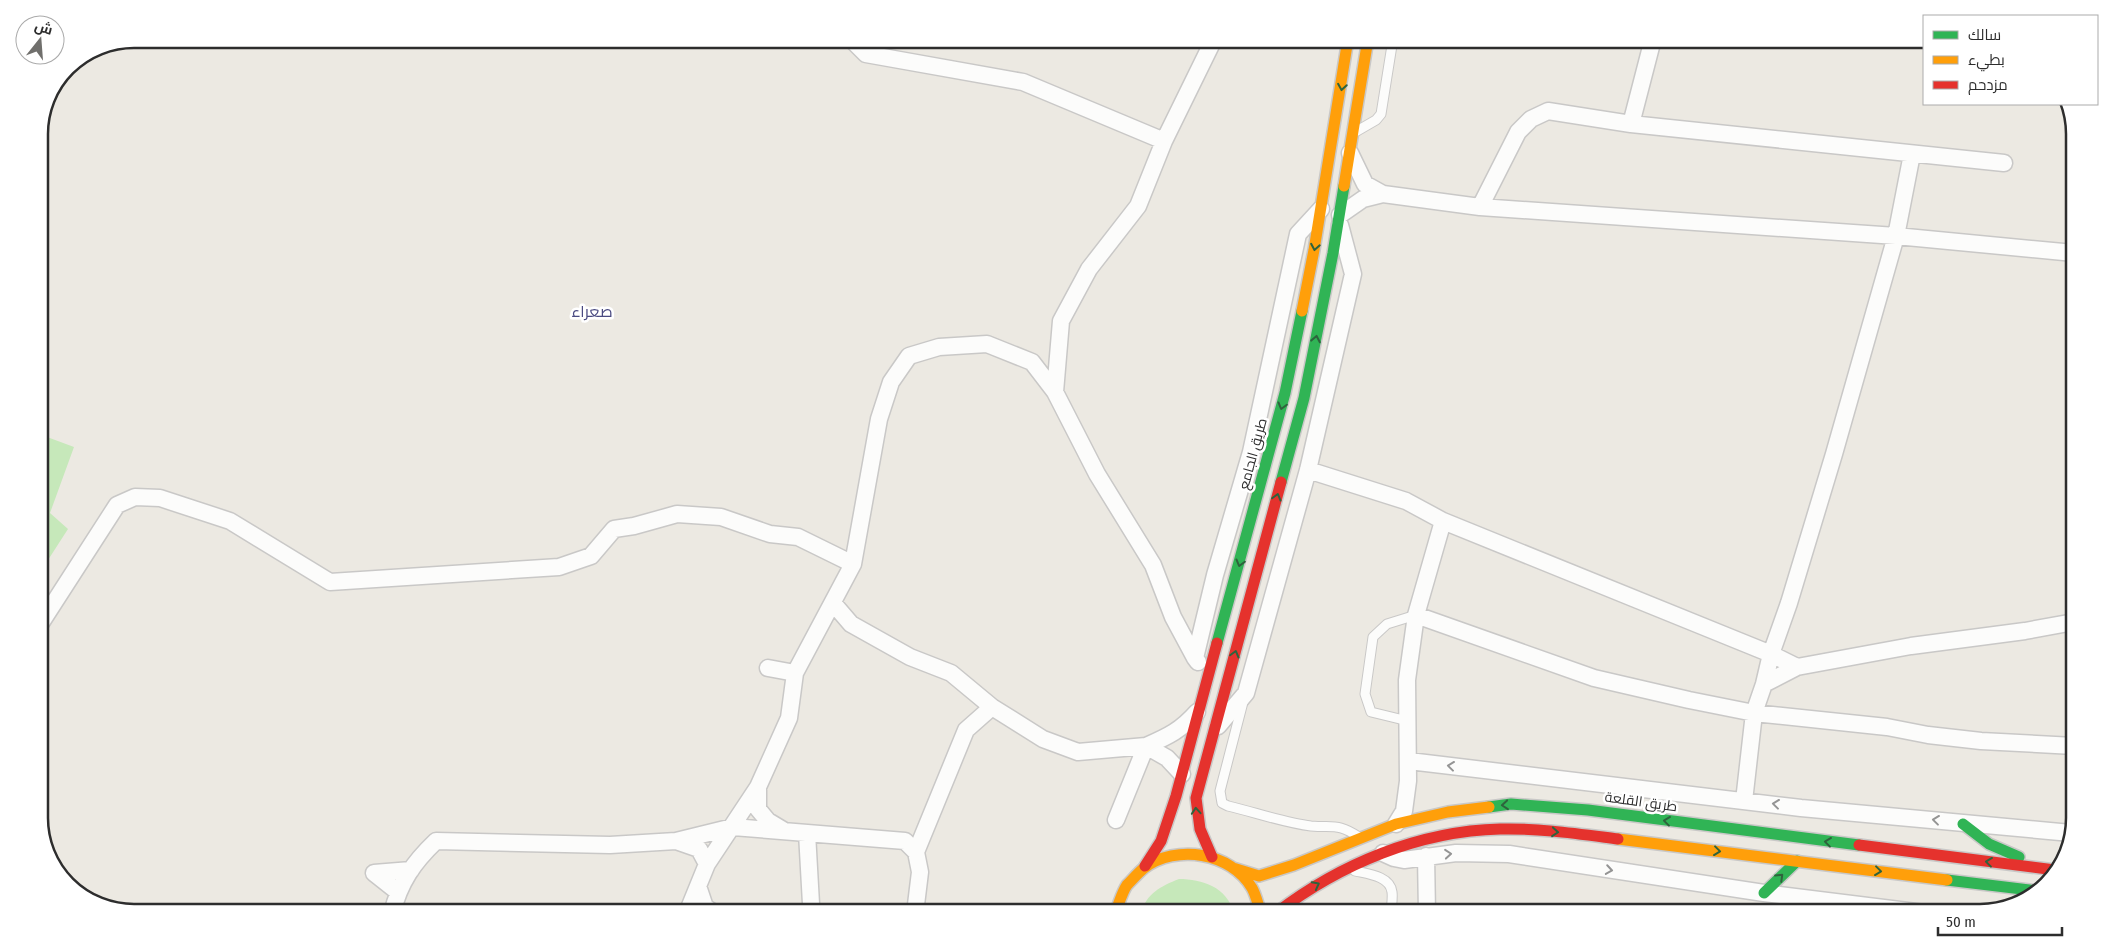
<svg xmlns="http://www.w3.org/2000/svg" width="2113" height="952" viewBox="0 0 2113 952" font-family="'Fira Sans Condensed',Cairo,sans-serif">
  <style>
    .green { fill: #c6e8ba }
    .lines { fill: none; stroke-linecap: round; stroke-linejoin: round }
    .lane-casing { stroke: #c9c8c7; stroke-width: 11 }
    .street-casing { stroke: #c9c8c7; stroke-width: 19 }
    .fast-casing { stroke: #c9c8c7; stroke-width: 14 }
    .slow-casing { stroke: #c9c8c7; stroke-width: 14 }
    .jam-casing { stroke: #c9c8c7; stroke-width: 14 }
    .lane { stroke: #fcfcfb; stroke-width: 9 }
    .street { stroke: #fcfcfb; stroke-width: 16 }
    .fast { stroke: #30b455; stroke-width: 11 }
    .slow { stroke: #ff9f0a; stroke-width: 11 }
    .jam { stroke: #e5322d; stroke-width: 11 }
    .oneway { stroke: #2e633d }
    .oneway2 { stroke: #949494 }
    .labels { text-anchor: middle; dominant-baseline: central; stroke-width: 5; stroke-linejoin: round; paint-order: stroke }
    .street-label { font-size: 14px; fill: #2d2d2d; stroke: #fff }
    .quarter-label { font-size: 16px; fill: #4a4a81; stroke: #fff }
    .rim { fill: none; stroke: #2d2d2d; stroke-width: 2.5 }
  </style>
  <rect width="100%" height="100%" fill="#ece9e2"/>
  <path class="green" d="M39,434L74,447L50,513L68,529L39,574Z
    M1179,879C1202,879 1227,887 1234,913H1141C1146,894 1161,886 1179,879Z"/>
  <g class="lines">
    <g class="lane-casing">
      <path id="lane" d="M1357,131L1376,120L1381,114L1393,39
        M1243,702L1220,791L1222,803L1228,806C1254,812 1285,823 1311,826C1334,828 1338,823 1359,837
        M1408,721L1371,712L1365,694L1373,637L1387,624L1416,615
        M1355,871C1368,874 1390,876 1392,892C1393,899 1391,907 1391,913"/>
    </g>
    <g class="street-casing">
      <path id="street" d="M851,39L866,54L1023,82L1164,141L1214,39
        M1631,124L1653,39
        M1164,141L1138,206L1089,269L1061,321L1055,392L1097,474L1153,565L1173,617L1195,658
        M1383,194L1480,207L1896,236L2074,253
        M1480,207L1518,132L1531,119L1548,111L1631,124L2004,163
        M1340,215L1363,199L1383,194L1365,184L1350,153
        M1308,470L1406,501L1443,521L1771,654L1797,667
        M833,603L851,624L910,657L951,673L992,707L1043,739L1078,752L1146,746L1116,820
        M1416,615L1594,678L1689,700L1754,713L1887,727L1928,735L1981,741L2074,746
        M39,626L117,505L135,497L160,498L230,521L330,582L559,567L591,556L614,529L634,526L677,514L721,517L770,534L798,537L853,564
        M1198,662L1195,658L1215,575L1251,452L1298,234L1321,209
        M768,668L795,673
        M1764,684L1797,667L1911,646L2025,631L2074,622
        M1218,726L1246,693L1308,470L1353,274L1340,225
        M1146,746C1169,736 1181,730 1197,712
        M1146,746L1167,758L1182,774
        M1409,761L1801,808L2071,833
        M758,787V809L768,821L783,830
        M1744,801L1754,713L1764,684L1771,654L1789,603L1834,454L1896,236L1912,154
        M1396,824L1404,811L1408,781L1407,680L1416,615L1443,521
        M807,833L811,904L814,913
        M676,841L699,849L707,864
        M916,852L966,730L992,707
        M1383,853L1394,858L1404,860L1456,853L1509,854L1764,893L1924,913
        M1426,856L1427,913
        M698,886L705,907L714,913
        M398,892L374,873L411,870
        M392,913C400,882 413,863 436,841L610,845L676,841L733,827L905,841L916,852L920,872L915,913
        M687,913L707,864L758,787L789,718L795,673L853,564L879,419L891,382L909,356L939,347L987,344L1032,362L1055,392"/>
    </g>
    <g class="fast-casing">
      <path id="fast" d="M1281,482L1304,398L1333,253L1344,186
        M1217,643L1285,393L1302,311
        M1489,807L1511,804L1588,810L1859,845
        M1963,824L1989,844L2019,857
        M1947,880L2038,891
        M1764,893L1797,861"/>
    </g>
    <g class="slow-casing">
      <path id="slow" d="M1344,186L1368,39
        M1302,311L1314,250L1348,39
        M1618,839L1947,880
        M1233,868L1259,876L1294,865L1396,824L1448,812L1489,807
        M1115,913C1119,904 1122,892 1127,885C1132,880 1138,873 1144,868C1176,844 1231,852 1252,888C1256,895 1258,905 1261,913"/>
    </g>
    <g class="jam-casing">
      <path id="jam" d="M1859,845L2055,870
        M1212,857L1200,829L1196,798L1281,482
        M1145,866L1161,841L1176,796L1217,643
        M1276,913C1340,864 1419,831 1500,829C1539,828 1579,834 1618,839"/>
    </g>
    <use href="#lane" class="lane"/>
    <use href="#street" class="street"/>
    <use href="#fast" class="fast"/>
    <use href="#slow" class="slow"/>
    <use href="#jam" class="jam"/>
  </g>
  <defs><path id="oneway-chevron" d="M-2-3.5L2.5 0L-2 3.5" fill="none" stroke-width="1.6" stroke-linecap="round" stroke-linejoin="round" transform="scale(1.25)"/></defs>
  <g class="oneway">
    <use href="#oneway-chevron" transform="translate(1342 87) rotate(99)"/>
    <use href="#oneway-chevron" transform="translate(1315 247) rotate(100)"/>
    <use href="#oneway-chevron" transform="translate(1316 339) rotate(-79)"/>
    <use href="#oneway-chevron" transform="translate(1282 406) rotate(105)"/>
    <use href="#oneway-chevron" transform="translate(1277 497) rotate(-75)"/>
    <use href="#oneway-chevron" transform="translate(1240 563) rotate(105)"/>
    <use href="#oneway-chevron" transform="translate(1235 654) rotate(-75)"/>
    <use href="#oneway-chevron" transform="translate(1505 805) rotate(175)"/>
    <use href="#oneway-chevron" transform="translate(1196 811) rotate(-94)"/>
    <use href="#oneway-chevron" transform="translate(1667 821) rotate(-173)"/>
    <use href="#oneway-chevron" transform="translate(1555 832) rotate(5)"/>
    <use href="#oneway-chevron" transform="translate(1828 842) rotate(-173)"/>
    <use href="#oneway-chevron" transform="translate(1717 851) rotate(7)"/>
    <use href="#oneway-chevron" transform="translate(1989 862) rotate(-173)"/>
    <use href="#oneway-chevron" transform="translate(1878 871) rotate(7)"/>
    <use href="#oneway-chevron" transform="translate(1780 877) rotate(-44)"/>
    <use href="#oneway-chevron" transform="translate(1316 885) rotate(-28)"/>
  </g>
  <g class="oneway2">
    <use href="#oneway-chevron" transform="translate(1451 766) rotate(-173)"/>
    <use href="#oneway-chevron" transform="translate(1776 804) rotate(-173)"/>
    <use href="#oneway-chevron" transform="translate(1936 820) rotate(-173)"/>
    <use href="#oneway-chevron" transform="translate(1448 854) rotate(-5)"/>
    <use href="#oneway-chevron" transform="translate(1609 870) rotate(9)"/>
  </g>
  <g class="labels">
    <g class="street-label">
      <text transform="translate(1253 454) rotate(-75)">طريق الجامع</text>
      <text transform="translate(1641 802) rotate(8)">طريق القلعة</text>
    </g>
    <g class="quarter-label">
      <text x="592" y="311">صعراء</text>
    </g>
  </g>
  <path d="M0 0H2113V952H0ZM134 48H1980A86 86 0 0 1 2066 134V818A86 86 0 0 1 1980 904H134A86 86 0 0 1 48 818V134A86 86 0 0 1 134 48Z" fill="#fff" fill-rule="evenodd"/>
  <path class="rim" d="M134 48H1980A86 86 0 0 1 2066 134V818A86 86 0 0 1 1980 904H134A86 86 0 0 1 48 818V134A86 86 0 0 1 134 48Z"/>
  <rect x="1923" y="15" width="175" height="90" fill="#ffffff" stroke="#ababab"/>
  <rect x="1933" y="31" width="25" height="8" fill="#30b455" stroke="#ababab"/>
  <text x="1968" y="40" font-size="15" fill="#2d2d2d">سالك</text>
  <rect x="1933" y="56" width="25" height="8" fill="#ff9f0a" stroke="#ababab"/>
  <text x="1968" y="65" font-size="15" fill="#2d2d2d">بطيء</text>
  <rect x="1933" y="81" width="25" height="8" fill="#e5322d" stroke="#ababab"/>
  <text x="1968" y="90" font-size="15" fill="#2d2d2d">مزدحم</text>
  <g transform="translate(40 40) rotate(17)"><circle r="24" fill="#ffffff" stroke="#ababab"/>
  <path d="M0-4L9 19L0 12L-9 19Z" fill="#706f6c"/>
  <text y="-8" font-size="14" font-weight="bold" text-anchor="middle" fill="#2d2d2d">ش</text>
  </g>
  <path d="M1938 927v8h124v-8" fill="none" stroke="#2d2d2d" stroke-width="2.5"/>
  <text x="1946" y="927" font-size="15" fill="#2d2d2d" stroke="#ffffff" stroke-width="4" paint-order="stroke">50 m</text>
</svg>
